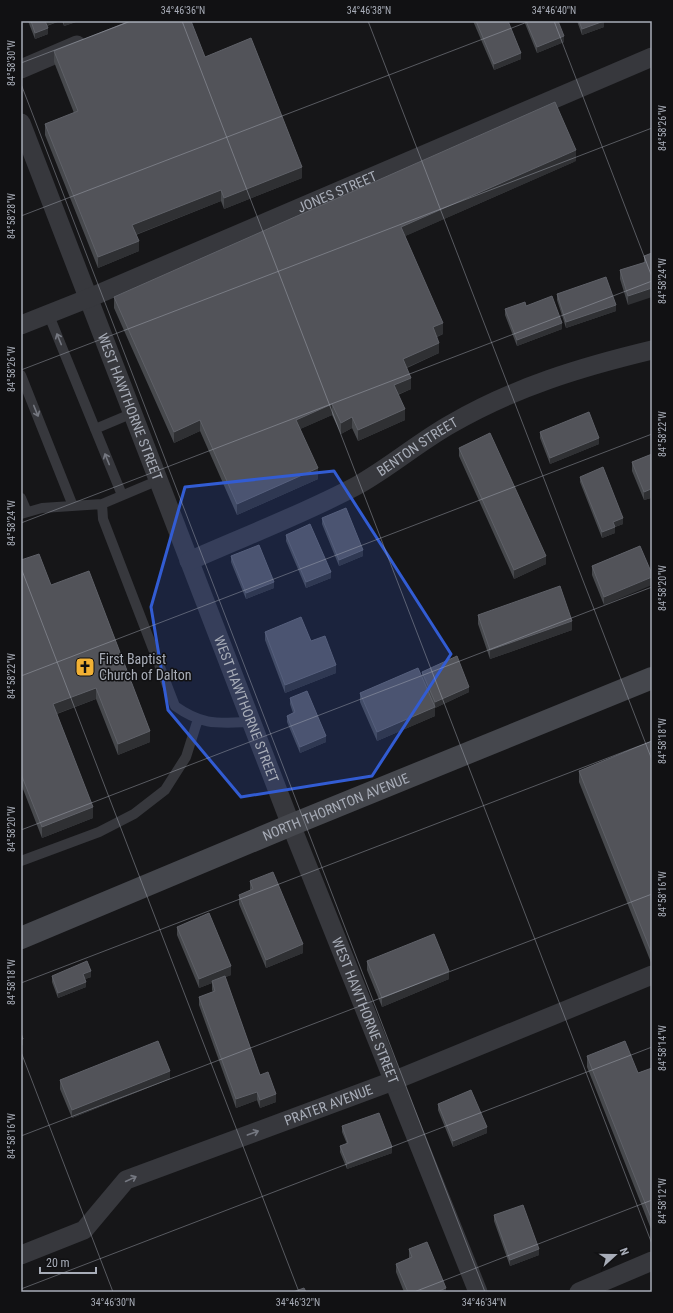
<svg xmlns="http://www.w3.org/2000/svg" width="673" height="1313" viewBox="0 0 673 1313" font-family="'Roboto Condensed',sans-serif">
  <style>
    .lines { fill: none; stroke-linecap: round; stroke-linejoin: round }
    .service { stroke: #37383d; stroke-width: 10 }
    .minor { stroke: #37383d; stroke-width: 19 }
    .secondary { stroke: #45474d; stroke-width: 22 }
    .wall { fill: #47494d }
    .shaded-wall { fill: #2f3033 }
    .building { fill: #525359; stroke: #5f6168 }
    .oneway { stroke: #757881 }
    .marked { fill: #325cd3; fill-opacity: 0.2; stroke: #325cd3; stroke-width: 3; stroke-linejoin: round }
    .ticks { fill: none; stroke: #a8adb8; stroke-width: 1; stroke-opacity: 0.45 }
    .labels { text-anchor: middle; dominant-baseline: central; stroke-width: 3; stroke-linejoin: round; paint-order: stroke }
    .street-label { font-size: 14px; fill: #a8adb8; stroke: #111113 }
    .poi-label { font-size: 14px; fill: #a8adb8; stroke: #111113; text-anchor: start }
    .neatline { fill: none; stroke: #a8adb8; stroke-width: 1.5 }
    .ticks-label { font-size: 10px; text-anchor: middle; fill: #a8adb8 }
  </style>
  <rect width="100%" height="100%" fill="#161618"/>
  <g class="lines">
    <path class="service" d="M48,313L122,495
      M21,375L73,506
      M95,429L133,413
      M159,480L102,504L103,519L175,706C203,726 218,723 251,722
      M21,498L27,512
      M21,514L42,508L102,504
      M21,861L99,832L134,814L165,790L186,757L198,719"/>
    <g class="minor">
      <path d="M21,69L77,45"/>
      <path id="s1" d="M21,123L291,825L478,1292"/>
      <path id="s2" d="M21,325L89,298L652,57"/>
      <path id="s3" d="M189,561C245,536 304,514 358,485C390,467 419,442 451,424C515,387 581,367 652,350"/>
      <path id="s4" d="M21,1255L84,1230L126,1180L393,1081L652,975"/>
      <path d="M579,1292L652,1261"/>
    </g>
    <path class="secondary" id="s5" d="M21,938L291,825L652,678"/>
  </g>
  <path class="wall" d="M28,21H60L47,26L48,34L35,39Z
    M62,21H76V22L64,26Z
    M473,21H508L521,59L494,70Z
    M524,21H558L564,42L537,53Z
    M577,21H604V27L582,35Z
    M54,51L205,57L302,178L224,209L221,201L136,235L139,251L98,268L45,135V124L74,113L54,62Z
    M576,161L405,236L443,334L437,337L439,353L407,368L411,389L398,395L405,420L358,441L352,428L341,434L332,415L300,429L318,479L237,515L200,431L174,443L114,308V297Z
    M652,253L628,305L620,279V270L644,263V256Z
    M557,294L616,311L566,328L557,300Z
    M526,306L562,329L517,346L505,315V309Z
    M540,432L599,444L550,464L540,438Z
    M459,448L546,564L514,579L459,456Z
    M652,454V500L651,498L644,500L632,471V462Z
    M580,477L623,524L615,527V533L602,538L580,482Z
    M322,518L363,556L339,566L322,524Z
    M286,535L331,578L306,588L286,541Z
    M640,546L604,605L592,575V566Z
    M231,556L274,588L246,599L231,562Z
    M21,560L51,585L150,742L118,755L96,699L57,714L93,818L42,838L21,784Z
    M478,615L572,630L490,659L478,624Z
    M265,632L311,641L336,673L285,693L265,640Z
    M422,672L469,692L435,708L433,704L435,716L377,741L360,702V693L422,677Z
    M290,698L326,742L300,753L287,722V716L293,713L290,704Z
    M652,741V965L579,782V771Z
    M250,881L303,953L266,968L239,904V895L250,891Z
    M177,927L231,975L225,977L260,1075L276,1102L260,1108L257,1100L236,1108L199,1005V997L213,992L212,990V983L199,988L177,935Z
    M367,961L449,979L382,1007L367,970Z
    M52,976L91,977L85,979L86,987L58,998L52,982Z
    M587,1056L638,1073L652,1068L651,1229L587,1067Z
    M170,1079L72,1118L60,1089V1080Z
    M438,1104L487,1133L453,1147L438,1110Z
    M342,1126L392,1153L347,1169L340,1152V1146L347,1144L342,1132Z
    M494,1215L539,1255L510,1266L494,1221Z
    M409,1249L446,1292H404L396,1272V1264L409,1259Z"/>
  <path class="shaded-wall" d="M45,21H60L45,26Z
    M64,21H76V22L64,26Z
    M604,21V27L582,35V29Z
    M48,28V34L35,39V33Z
    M564,36V42L537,53V47Z
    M521,53V59L494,70V64Z
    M576,150V161L401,238V227Z
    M302,167V178L224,209V198Z
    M221,190V201L132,236V225Z
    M139,241V251L98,268V257Z
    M652,288V297L628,305V296Z
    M616,305V311L566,328V322Z
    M443,323V334L433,338V327Z
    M562,323V329L517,346V340Z
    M439,343V353L403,369V359Z
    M411,378V389L394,396V385Z
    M332,404V415L296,431V420Z
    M405,409V420L358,441V430Z
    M352,417V428L341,434V423Z
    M200,420V431L174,443V432Z
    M599,438V444L550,464V458Z
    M318,468V479L237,515V504Z
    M651,489V498L644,500V492Z
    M623,518V524L615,527V533L602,538V532L613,522Z
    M363,550V556L339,566V560Z
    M546,556V564L514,579V570Z
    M331,572V578L306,588V582Z
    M652,577V585L604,605V597Z
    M274,582V588L246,599V593Z
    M572,621V630L490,659V650Z
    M336,665V673L285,693V685Z
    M469,687V692L435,708V702Z
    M96,688V699L53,715V704Z
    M435,707V716L377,741V732Z
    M150,731V742L118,755V744Z
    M326,736V742L300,753V747Z
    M93,807V818L42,838V827Z
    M303,944V953L266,968V960Z
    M231,966V975L212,983V981V983L199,988V979Z
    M91,971V977L83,980V974Z
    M449,971V979L382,1007V998Z
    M86,982V987L58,998V993Z
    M23,1039V1045L21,1046V1040Z
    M170,1071V1079L72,1118V1110Z
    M257,1092V1100L236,1108V1099Z
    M276,1094V1102L260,1108V1100Z
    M487,1127V1133L453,1147V1141Z
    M392,1147V1153L347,1169V1163Z
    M651,1218H652V1229H651Z
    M539,1249V1255L510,1266V1260Z
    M446,1288V1292H437Z"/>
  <path class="building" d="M31,21H45L48,28L35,33Z
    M130,21H191L205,57L251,38L302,167L224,198L221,190L132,225L139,241L98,257L45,124L78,111L54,51Z
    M476,21H508L521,53L494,64Z
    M526,21H558L564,36L537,47Z
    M579,21H604L582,29Z
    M555,102L576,150L401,227L443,323L433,327L439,343L403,359L411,378L394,385L405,409L358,430L352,417L341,423L332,404L296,420L318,468L237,504L200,420L174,432L114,297Z
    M652,253V288L628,296L620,270L646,262L644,256Z
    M606,277L616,305L566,322L557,294Z
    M552,296L562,323L517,340L505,309L525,302L526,306Z
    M589,412L599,438L550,458L540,432Z
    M490,433L546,556L514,570L459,448Z
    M652,454V491L651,489L644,492L632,462Z
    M603,467L623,518L613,522L615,527L602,532L580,477Z
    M346,508L363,550L339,560L322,518Z
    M310,524L331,572L306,582L286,535Z
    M259,545L274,582L246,593L231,556Z
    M640,546L652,574V577L604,597L592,566Z
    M39,554L51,585L89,571L150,731L118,744L96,688L53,704L93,807L42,827L21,774V560Z
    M560,586L572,621L490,650L478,615Z
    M301,617L311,641L325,636L336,665L285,685L265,632Z
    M457,656L469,687L435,702L422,672Z
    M418,668L435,707L377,732L360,693Z
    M307,691L326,736L300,747L287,716L295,712L290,698Z
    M652,741V954L579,771Z
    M273,872L303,944L266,960L239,895L253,889L250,881Z
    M209,913L231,966L199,979L177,927Z
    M434,934L449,971L382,998L367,961Z
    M87,961L91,971L83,974L86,982L58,993L52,976Z
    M225,976L260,1075L268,1072L276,1094L260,1100L257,1092L236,1099L199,997L215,991L212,981Z
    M21,1033L23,1039L21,1040Z
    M158,1041L170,1071L72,1110L60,1080Z
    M625,1041L638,1073L652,1068V1218H651L587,1056Z
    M471,1090L487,1127L453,1141L438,1104Z
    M379,1113L392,1147L347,1163L340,1146L348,1143L342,1126Z
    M523,1205L539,1249L510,1260L494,1215Z
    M427,1242L446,1288L437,1292H408L396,1264L412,1257L409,1249Z
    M304,1288L306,1292H293Z"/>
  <defs><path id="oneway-shaft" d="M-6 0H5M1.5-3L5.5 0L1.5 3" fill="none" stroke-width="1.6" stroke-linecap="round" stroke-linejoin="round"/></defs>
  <g class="oneway">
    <use href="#oneway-shaft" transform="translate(59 339) rotate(-112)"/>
    <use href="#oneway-shaft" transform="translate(36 411) rotate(68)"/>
    <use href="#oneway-shaft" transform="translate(107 459) rotate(-112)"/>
    <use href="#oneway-shaft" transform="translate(253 1133) rotate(-20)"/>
    <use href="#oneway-shaft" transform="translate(131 1179) rotate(-25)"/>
  </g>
  <path class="marked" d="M334,471L451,654L372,776L241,797L168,710L151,607L185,487Z"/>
  <path class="ticks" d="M182,21L652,1244M368,21L652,760M554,21L652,277M21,63L131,21M21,84L485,1292M21,216L530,21M21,370L652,128M21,523L652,281M21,568L299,1292M21,676L652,434M21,830L652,587M21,983L652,741M21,1052L113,1292M21,1136L652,894M21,1289L652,1047M414,1292L652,1200"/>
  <defs>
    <g id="church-square" transform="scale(1)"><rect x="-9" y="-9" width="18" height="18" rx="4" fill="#f2b134" stroke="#111113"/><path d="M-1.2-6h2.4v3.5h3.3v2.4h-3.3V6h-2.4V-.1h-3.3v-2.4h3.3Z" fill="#111"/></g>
  </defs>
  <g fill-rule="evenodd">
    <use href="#church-square" x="85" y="667"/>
  </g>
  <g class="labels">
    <g class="street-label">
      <text stroke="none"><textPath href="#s2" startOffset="343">JONES STREET</textPath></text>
      <text stroke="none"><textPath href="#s1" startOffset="304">WEST HAWTHORNE STREET</textPath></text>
      <text stroke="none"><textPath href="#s3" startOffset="256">BENTON STREET</textPath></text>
      <text stroke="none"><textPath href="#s1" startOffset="628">WEST HAWTHORNE STREET</textPath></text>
      <text stroke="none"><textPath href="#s5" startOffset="341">NORTH THORNTON AVENUE</textPath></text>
      <text stroke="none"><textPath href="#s1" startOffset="952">WEST HAWTHORNE STREET</textPath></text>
      <text stroke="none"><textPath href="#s4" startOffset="349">PRATER AVENUE</textPath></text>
    </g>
    <g class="poi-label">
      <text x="99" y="659">First Baptist<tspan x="99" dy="16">Church of Dalton</tspan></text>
    </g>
  </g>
  <rect width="673" height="1313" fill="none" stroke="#111113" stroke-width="44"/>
  <g transform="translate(615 1255) rotate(69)" stroke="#111113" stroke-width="3" paint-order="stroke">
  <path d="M0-3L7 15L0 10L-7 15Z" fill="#a8adb8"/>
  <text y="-6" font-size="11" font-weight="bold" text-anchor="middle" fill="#a8adb8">N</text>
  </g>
  <path d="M40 1267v6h56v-6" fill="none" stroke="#a8adb8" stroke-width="2"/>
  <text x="46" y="1267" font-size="12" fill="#a8adb8" stroke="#111113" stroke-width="3" paint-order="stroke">20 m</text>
  <rect x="22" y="22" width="629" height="1269" class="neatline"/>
  <g class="ticks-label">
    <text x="183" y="14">34°46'36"N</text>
    <text x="369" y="14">34°46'38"N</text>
    <text x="554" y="14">34°46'40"N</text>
    <text transform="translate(11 63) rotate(-90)" y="4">84°58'30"W</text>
    <text transform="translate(662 128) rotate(-90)" y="4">84°58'26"W</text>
    <text transform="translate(11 216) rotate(-90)" y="4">84°58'28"W</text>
    <text transform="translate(662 281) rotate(-90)" y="4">84°58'24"W</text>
    <text transform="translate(11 369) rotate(-90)" y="4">84°58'26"W</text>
    <text transform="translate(662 434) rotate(-90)" y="4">84°58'22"W</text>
    <text transform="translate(11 523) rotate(-90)" y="4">84°58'24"W</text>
    <text transform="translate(662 588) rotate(-90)" y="4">84°58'20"W</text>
    <text transform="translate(11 676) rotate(-90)" y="4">84°58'22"W</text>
    <text transform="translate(662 741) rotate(-90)" y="4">84°58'18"W</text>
    <text transform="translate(11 829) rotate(-90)" y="4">84°58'20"W</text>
    <text transform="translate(662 894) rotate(-90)" y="4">84°58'16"W</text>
    <text transform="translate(11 982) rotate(-90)" y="4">84°58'18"W</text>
    <text transform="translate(662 1048) rotate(-90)" y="4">84°58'14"W</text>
    <text transform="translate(11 1136) rotate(-90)" y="4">84°58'16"W</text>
    <text transform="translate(662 1201) rotate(-90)" y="4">84°58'12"W</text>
    <text x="113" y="1306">34°46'30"N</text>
    <text x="298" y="1306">34°46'32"N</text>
    <text x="484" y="1306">34°46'34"N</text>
  </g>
</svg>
